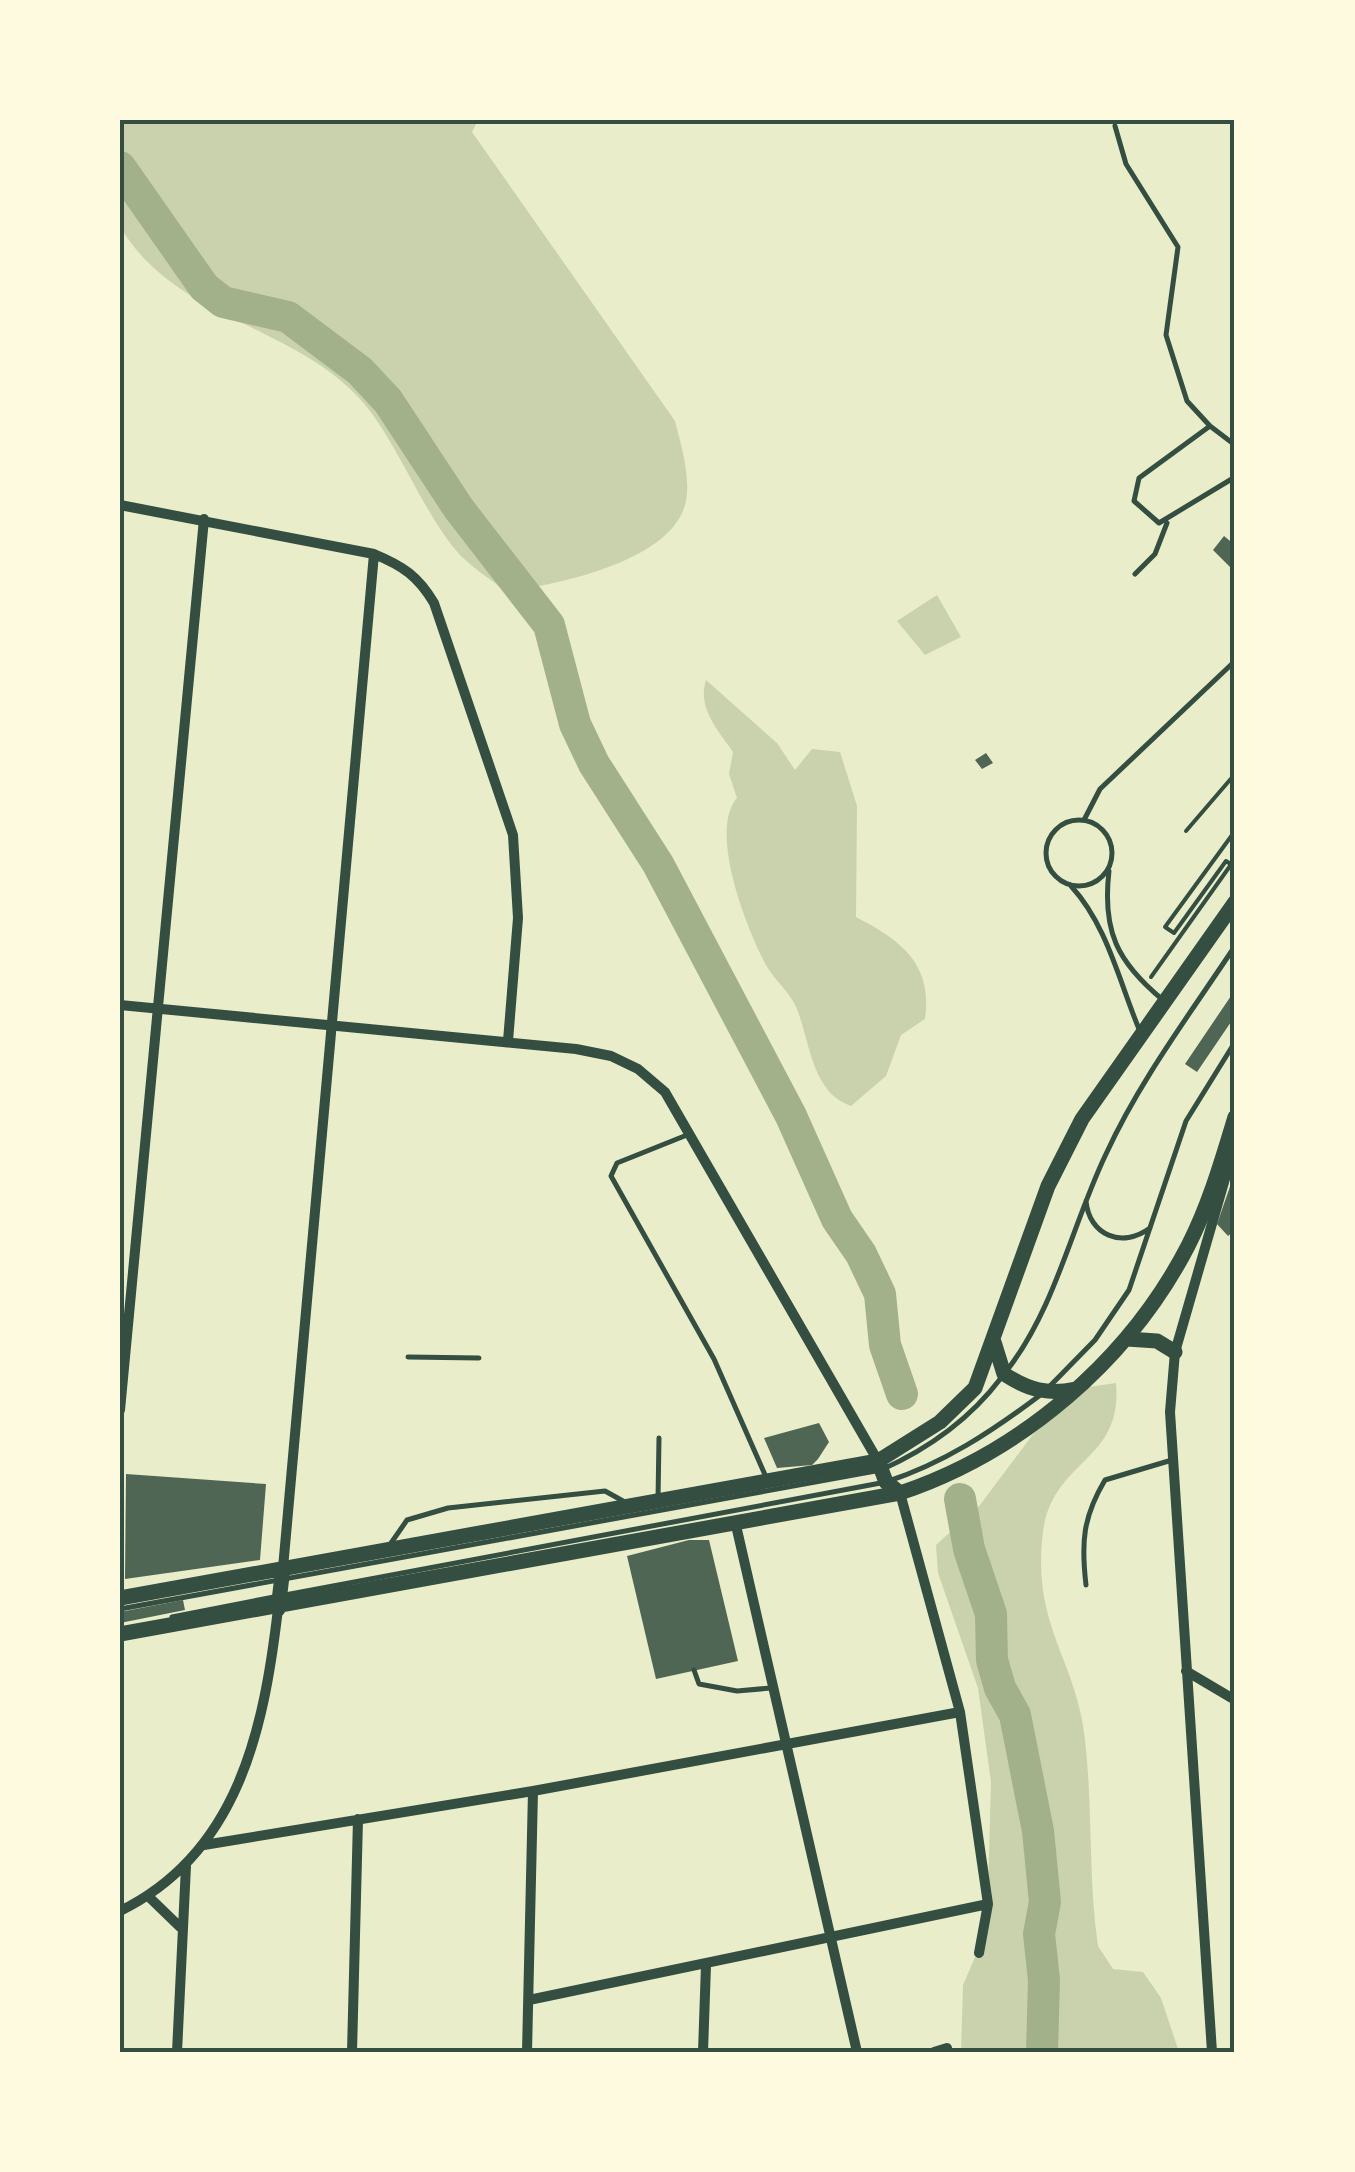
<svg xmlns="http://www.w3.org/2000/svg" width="1355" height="2172" viewBox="0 0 1355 2172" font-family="Quicksand,sans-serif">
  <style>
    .green { fill: #cad2ad }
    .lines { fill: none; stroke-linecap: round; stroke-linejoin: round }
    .river { stroke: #a3b18a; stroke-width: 32 }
    .building { fill: #4f6655 }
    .path { stroke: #344e41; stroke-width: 4 }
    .service { stroke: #344e41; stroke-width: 5 }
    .minor { stroke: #344e41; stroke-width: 10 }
    .primary { stroke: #344e41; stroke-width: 15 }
    .neatline { fill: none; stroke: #344e41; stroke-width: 4 }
  </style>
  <rect width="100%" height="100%" fill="#e9edc9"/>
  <path class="green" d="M120,120H478L472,132L675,421C681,445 692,480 685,505C669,562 558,584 506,592C490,578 467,565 454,548C420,506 394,436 360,399C293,325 171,317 120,226Z
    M937,595L961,637L925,655L897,621Z
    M706,680L777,743L795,770L812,749L840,752L857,806L856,917C900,940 933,963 925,1019L901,1035L886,1076L851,1106C812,1093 810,1042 797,1009C791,993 775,981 766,965C747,930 708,831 737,798L729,774L733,752C718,730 697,708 706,680Z
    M1116,1383C1123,1463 1053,1458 1043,1532C1031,1626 1077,1660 1085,1740C1093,1808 1088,1878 1098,1946L1113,1969L1143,1972L1161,1998L1179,2052H961L963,1985L987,1929L991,1782L978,1688L938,1573L936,1545L980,1505L1040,1425L1089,1387Z"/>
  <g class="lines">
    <path class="river" d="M120,167L204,287L223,302L288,317L360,371L388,401L459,509L549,625L575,724L594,764L658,864L791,1116L837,1219L861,1254L880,1294L885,1345L902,1394
      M960,1499L969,1549L991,1614L992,1660L1000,1688L1015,1715L1038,1831L1045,1902L1039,1934L1044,1980L1042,2052"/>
  </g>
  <path class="building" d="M1224,536L1235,545V572L1213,550Z
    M986,753L993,763L982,769L975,760Z
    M1235,990V1016L1197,1072L1185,1064Z
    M1234,1175L1235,1230L1228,1236L1217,1224Z
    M819,1423L829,1442L818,1459L812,1465L777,1468L764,1438Z
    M126,1474L266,1484L260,1560L125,1579Z
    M689,1540H709L738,1661L656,1679L627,1556Z
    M183,1600L185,1610L120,1623V1612Z"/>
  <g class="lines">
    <path class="path" d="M1186,831L1235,774
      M1235,831L1165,927L1174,933L1226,861L1235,867
      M1151,977L1235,859"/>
    <path class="service" d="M1115,126L1126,164L1178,247L1166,335L1187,401L1210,426
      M1235,445L1210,426L1139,478L1134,501L1159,523L1235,477
      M1135,574L1155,554L1167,523
      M1084,820L1100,789L1235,661
      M1046 853a33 33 0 1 1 66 0a33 33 0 1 1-66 0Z
      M1109,871C1102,931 1117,962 1163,1000
      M1071,886C1107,925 1119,981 1139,1029
      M687,1135L617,1163L611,1176L714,1359L766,1477
      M1086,1201C1089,1235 1122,1249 1150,1228
      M408,1357L479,1358
      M1008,1369C1056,1306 1072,1225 1106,1154C1140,1080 1190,1014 1235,946
      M1048,1388L1095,1340L1129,1290L1186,1121L1235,1042
      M658,1500L659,1438
      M389,1546L407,1520L448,1508L605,1491L623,1501
      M1086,1585C1081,1542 1083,1517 1105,1480L1172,1460
      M285,1595L886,1482C944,1463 991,1432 1039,1396
      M120,1609L881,1470C928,1449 970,1419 1001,1378
      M172,1617L274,1597
      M694,1670L699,1684L737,1691L771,1688"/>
    <path class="minor" d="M120,505L374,554C403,566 418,576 434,603L513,835L518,918L508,1041
      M120,1005L576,1049L611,1056L638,1069L665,1092L878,1461
      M120,1410L204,519
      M900,1493L960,1712L988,1904L979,1953
      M735,1521L857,2052
      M283,1568L374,554
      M1186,1671L1235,1700
      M204,1845L533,1791L960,1712
      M148,1896L180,1927
      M120,1911C239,1853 264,1728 278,1609
      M529,2000L988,1904
      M177,2052L186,1866
      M352,2052L358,1819
      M527,2052L533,1791
      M703,2052L706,1965
      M934,2052L947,2048
      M1212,2052L1170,1412L1175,1352L1235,1144"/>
    <path class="primary" d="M1127,1339L1157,1341L1175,1352
      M994,1342L1004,1374C1029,1390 1047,1395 1076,1389
      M878,1461L886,1482L900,1493
      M120,1598L878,1461L940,1422L975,1388L1048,1186L1082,1119L1235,902
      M278,1609L283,1568
      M120,1634L900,1493C1022,1452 1129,1360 1188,1246C1209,1205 1222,1160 1235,1117"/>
  </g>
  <rect width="1355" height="2172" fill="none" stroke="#fefae0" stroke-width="245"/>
  <rect x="122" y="122" width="1110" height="1928" class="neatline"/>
</svg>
